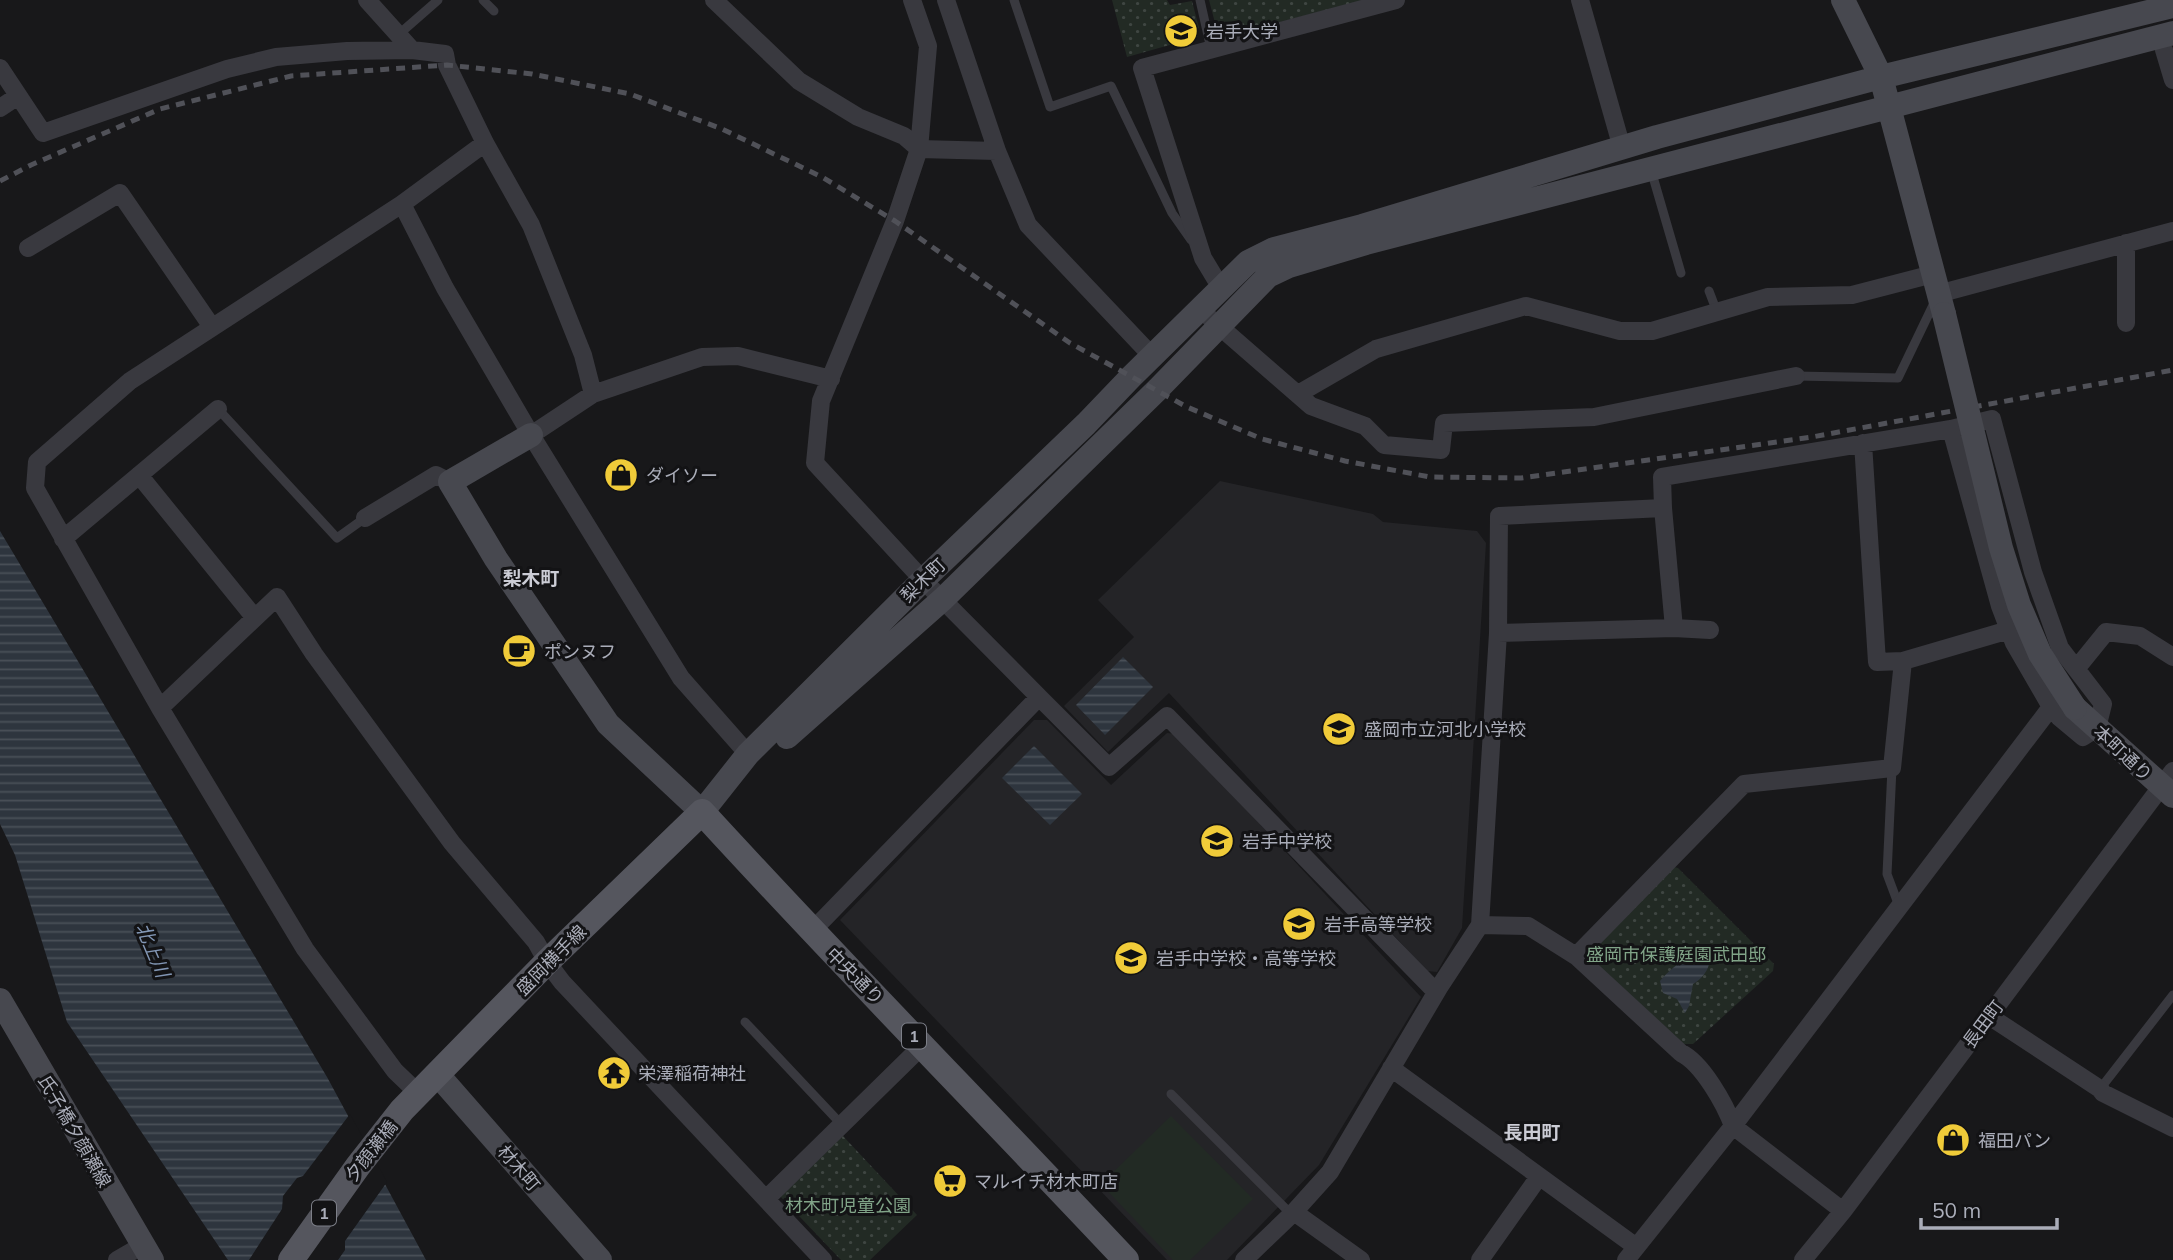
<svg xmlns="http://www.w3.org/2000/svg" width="2173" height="1260" viewBox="0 0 2173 1260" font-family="Mulish,'Noto Sans JP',sans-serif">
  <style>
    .built { fill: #242427 }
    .green { fill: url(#green-dots) }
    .pitch { fill: #222a24 }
    .water { fill: url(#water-rules) }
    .pier { fill: #18181a }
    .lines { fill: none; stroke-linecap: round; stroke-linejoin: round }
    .lane { stroke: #39393f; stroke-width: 9 }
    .street { stroke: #39393f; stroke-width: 18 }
    .secondary { stroke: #47484f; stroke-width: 24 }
    .primary { stroke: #55565e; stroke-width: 26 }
    .rail { stroke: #505158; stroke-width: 5; stroke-dasharray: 9 7; stroke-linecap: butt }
    .secondary-bridge { stroke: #47484f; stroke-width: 24 }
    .labels { text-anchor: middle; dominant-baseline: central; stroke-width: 6; stroke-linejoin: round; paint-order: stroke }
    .shield { fill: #131315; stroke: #7d7f88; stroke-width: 2 }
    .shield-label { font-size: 16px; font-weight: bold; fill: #aaadb9 }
    .poi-label { font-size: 18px; fill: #aaadb9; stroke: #131315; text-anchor: start }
    .street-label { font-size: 18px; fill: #aaadb9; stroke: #131315 }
    .park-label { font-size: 18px; fill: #81a488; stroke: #131315 }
    .neighbourhood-label { font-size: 19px; font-weight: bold; fill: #cbccd5; stroke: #131315 }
    .water-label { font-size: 19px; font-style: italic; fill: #8296b4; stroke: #131315 }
  </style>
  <defs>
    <pattern id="green-dots" width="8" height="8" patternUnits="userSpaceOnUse" patternTransform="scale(1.75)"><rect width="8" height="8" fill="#222a24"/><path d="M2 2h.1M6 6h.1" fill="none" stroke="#3f4642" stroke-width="1.8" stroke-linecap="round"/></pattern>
    <pattern id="water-rules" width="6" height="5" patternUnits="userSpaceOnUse" patternTransform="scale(1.75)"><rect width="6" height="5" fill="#2e353e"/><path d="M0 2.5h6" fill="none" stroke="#4a5058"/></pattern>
  </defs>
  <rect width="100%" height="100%" fill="#18181a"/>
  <path class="built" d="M1220,481L1373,514L1383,522L1477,531L1486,543L1462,928L1437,972L1427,971L1169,693L1108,752L1064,706L1134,637L1098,600Z
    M1034,720H1047L1111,785L1167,733L1176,734L1421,997L1319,1165L1227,1260H1167L840,920Z"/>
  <path class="green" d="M1112,0H1167L1170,5L1192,1L1199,28L1197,29L1198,37L1127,57Z
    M1209,0H1365L1219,38Z
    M1674,867L1678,868L1774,964L1773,971L1693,1044H1683L1587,958V953Z
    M842,1135L917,1215L870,1260H841L779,1195Z"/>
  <path class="pitch" d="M1171,1116L1253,1199L1190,1260H1173L1101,1184Z"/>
  <path class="water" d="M0,531L327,1077L426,1260H228L67,1022L15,855L0,824Z
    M1123,657L1153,687L1105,735L1076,705Z
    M1034,746L1082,794L1050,825L1002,778Z
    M1702,951L1708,953C1713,965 1704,978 1693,984L1689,1006L1685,1013L1677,999L1663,993L1660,981C1671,967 1686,958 1702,951Z"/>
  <path class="pier" d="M350,1114L387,1182L345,1241V1250L338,1260H249L282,1209L283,1196L297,1178L303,1176Z"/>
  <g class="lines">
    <path class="lane" d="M483,0L494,11
      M1014,0L1050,107L1111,86L1172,213L1191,240
      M1200,0L1211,49
      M398,35L438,0
      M1651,170L1681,273
      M1709,291L1717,312
      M1796,376L1898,378L1935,301
      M218,409L337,538L365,518
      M1892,768L1887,874L1899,906
      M745,1022L842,1125
      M2100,1089L2173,995
      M1171,1094L1291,1214"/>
    <path class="street" d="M367,0L412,50L445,54L447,65L485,143L531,225L583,355L593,394L531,435
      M714,0L799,81L858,117L904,136L919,149L997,151
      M946,0L997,151L1028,225L1152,356
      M1580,0L1622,148
      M2164,50L2173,80
      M0,68L43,133L227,69L276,57L347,51L412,50
      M0,108L18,96
      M485,143L402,204L445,288L531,435L681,678L748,754
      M402,204L130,381L37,462L35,488L160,708L305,949L395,1071L419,1094
      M2126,243V323
      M28,248L120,193L212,327
      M1221,288L1203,258L1142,68L1396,0
      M1938,294L2173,231
      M1211,319L1311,406L1365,426L1384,445L1441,450L1444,423L1594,417L1796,376
      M593,394L702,357L738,356L831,379
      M1298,394L1376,349L1526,306L1620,331H1652L1768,297L1852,295L1933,274
      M1863,443L1877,662L1903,661
      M139,475L255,618
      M1663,508L1674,628
      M365,518L436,475L450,482
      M63,539L218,409
      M1498,633L1674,628L1710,630
      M2076,669L2106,632L2140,636L2173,657
      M1039,697L1109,767L1167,716L1436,992
      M160,708L277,597L314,654L452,843L536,942L547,962L562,982L823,1260
      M1480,925L1528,926L1576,956L1681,1053C1702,1063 1725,1104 1733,1126L1843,1211
      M811,932L1039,697L923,580L815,463L821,401L895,221L919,149L928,46L912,0
      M1576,956L1744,784L1892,768L1903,661L2009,630
      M1989,1016L2100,1089L2103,1093L2173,1128
      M1391,1068L1635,1246
      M767,1198L923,1045
      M1294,1212L1361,1260
      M117,1260L143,1245
      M1244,1260L1294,1212L1330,1172L1440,986L1480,925L1498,633L1499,516L1663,508L1662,477L1951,429
      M1480,1260L1538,1178
      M1626,1260L1733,1126L2051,707L2059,717L2083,737L2097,728L2103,704L2060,648L2033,572L1992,419L1951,429L2000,606L2014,643L2051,707
      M1803,1260L1843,1211L2173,771"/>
    <path class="secondary" d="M1843,0L1881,77L1944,314
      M531,435L450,482L496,559L608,724L702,812
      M2075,708L2173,796
      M787,737L943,599L1158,389L1268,276L1289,266L1366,243L2173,33
      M702,812L748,754L923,580L1086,424L1131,377L1248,262L1274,249L1362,226L1657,137L1881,77L2173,6
      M0,1000L152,1260
      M438,1075L600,1260"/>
    <path class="primary" d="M291,1260L358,1166L402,1110L547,962L702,812C841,964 985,1110 1126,1260"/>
    <path class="rail" d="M0,181L31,165L160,109L291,76L447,65L532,74L630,94L722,129L822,177L895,221L1070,343L1187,407L1262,439L1345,461L1430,477L1521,478L1812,437L2173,370"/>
    <path class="secondary-bridge" d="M1944,314L2001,548L2019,605L2040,654L2075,708"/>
  </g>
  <defs>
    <g id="university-disc" transform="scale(1.75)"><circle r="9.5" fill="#f0cb39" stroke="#131315"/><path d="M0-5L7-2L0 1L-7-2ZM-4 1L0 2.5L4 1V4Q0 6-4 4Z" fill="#111"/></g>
    <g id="shop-disc" transform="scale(1.75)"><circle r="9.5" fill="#f0cb39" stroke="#131315"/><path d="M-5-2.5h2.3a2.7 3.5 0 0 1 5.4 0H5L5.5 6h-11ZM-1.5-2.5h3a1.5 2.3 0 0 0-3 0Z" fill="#111"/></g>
    <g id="cafe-disc" transform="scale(1.75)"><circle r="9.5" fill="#f0cb39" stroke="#131315"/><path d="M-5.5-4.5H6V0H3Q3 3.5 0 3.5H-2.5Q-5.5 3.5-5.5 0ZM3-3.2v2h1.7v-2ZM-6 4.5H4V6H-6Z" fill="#111"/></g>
    <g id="school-disc" transform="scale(1.75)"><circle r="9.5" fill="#f0cb39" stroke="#131315"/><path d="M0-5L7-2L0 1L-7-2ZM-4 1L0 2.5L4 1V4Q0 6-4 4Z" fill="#111"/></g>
    <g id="temple-disc" transform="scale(1.75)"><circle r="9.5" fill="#f0cb39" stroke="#131315"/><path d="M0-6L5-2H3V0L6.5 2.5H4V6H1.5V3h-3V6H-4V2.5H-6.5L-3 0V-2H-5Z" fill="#111"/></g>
    <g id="supermarket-disc" transform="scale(1.75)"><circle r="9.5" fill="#f0cb39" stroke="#131315"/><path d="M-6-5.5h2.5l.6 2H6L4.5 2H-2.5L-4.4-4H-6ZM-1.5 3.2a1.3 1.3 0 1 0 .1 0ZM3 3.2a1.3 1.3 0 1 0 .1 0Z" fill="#111"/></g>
  </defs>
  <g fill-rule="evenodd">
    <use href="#university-disc" x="1181" y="31"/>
    <use href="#shop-disc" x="621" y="475"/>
    <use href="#cafe-disc" x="519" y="651"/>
    <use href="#school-disc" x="1339" y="729"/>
    <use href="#school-disc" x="1217" y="841"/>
    <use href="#school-disc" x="1299" y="924"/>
    <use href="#school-disc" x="1131" y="958"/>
    <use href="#temple-disc" x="614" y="1073"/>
    <use href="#shop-disc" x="1953" y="1140"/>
    <use href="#supermarket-disc" x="950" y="1181"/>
  </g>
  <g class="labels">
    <g class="shield">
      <rect x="902" y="1023.5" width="24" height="25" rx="5"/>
      <rect x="312" y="1200.5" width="24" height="25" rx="5"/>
    </g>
    <g class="shield-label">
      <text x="914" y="1036">1</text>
      <text x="324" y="1213">1</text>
    </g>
    <g class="poi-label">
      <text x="1206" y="31">岩手大学</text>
      <text x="646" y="475">ダイソー</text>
      <text x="544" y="651">ポンヌフ</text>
      <text x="1364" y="729">盛岡市立河北小学校</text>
      <text x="1242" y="841">岩手中学校</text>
      <text x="1324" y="924">岩手高等学校</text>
      <text x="1156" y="958">岩手中学校・高等学校</text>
      <text x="638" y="1073">栄澤稲荷神社</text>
      <text x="1978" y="1140">福田パン</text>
      <text x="974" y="1181">マルイチ材木町店</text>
    </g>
    <g class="street-label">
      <text transform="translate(923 580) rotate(-44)">梨木町</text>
      <text transform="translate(2123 753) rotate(43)">本町通り</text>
      <text transform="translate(551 960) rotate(-45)">盛岡横手線</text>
      <text transform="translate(855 976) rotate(45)">中央通り</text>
      <text transform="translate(1983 1024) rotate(-53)">長田町</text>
      <text transform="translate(75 1131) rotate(60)">氏子橋夕顔瀬線</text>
      <text transform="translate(371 1151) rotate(-52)">夕顔瀬橋</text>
      <text transform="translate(519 1168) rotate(49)">材木町</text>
    </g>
    <g class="park-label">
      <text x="1676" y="954">盛岡市保護庭園武田邸</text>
      <text x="848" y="1205">材木町児童公園</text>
    </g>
    <g class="neighbourhood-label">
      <text x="531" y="578">梨木町</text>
      <text x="1532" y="1132">長田町</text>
    </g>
    <g class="water-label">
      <text transform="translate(153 950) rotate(67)">北上川</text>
    </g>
  </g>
  <path d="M1921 1218v10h136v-10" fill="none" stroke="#aaadb9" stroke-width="3.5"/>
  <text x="1932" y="1218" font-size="21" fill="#aaadb9" stroke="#131315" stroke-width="5" paint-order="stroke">50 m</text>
</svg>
